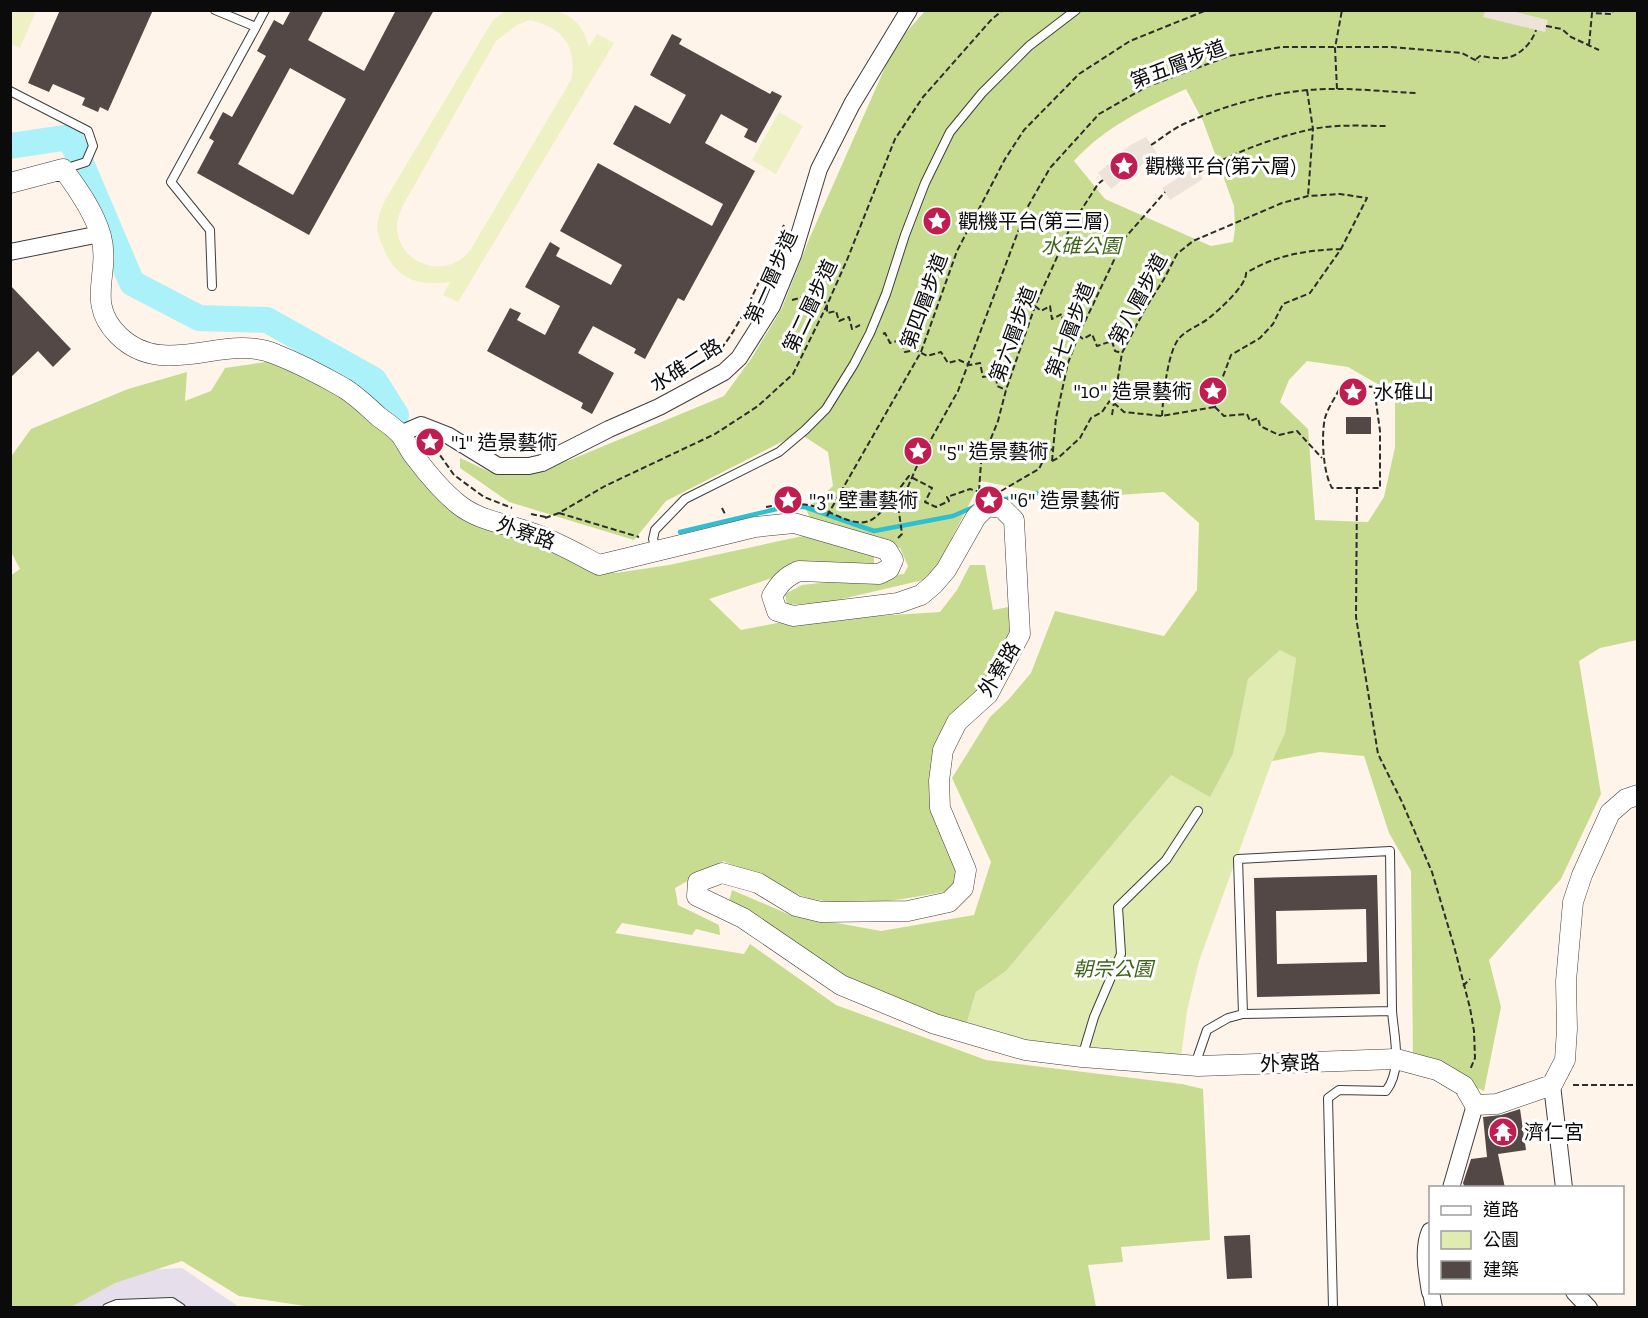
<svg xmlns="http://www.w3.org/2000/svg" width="1648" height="1318" viewBox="0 0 1648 1318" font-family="'Zilla Slab','Noto Sans TC',serif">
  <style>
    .industrial { fill: #e6deeb }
    .green { fill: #dfebb1 }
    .forest { fill: #c7dc90; fill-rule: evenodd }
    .pitch { fill: #eef1c3; fill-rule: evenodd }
    .plaza { fill: #eee3d9 }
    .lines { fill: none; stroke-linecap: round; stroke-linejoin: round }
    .stream { stroke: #2ebfd3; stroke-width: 4.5 }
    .river { stroke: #abf1f9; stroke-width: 26 }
    .building { fill: #544847; fill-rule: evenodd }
    .service-casing { stroke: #3e3e3e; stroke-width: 10 }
    .minor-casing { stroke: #3e3e3e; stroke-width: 18 }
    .tertiary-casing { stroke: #3e3e3e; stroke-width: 21 }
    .path { stroke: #2d2d2d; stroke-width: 2; stroke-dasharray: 6 3; stroke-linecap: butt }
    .service { stroke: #fff; stroke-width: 8 }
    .minor { stroke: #fff; stroke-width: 16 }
    .tertiary { stroke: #fff; stroke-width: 20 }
    .labels { text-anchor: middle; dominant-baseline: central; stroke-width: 6; stroke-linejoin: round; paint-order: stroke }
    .street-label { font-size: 20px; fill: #0b0b0b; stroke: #fff }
    .poi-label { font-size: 20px; fill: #0b0b0b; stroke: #fff; text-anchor: start }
    .park-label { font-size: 20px; font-style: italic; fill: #3d6519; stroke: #fff }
  </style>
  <rect width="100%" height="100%" fill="#fff4e9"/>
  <path class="industrial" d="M182,1268L239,1307L43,1308L91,1273Z"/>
  <path class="green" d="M1280,650L1296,657L1285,733L1272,761L1199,961L1187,1011L1181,1057L1088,1049L1038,1042L966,1025L976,992L1006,971L1171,775L1210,796L1233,754L1248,679Z"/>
  <path class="forest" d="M925,11H1637V640L1600,648L1579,661L1601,794L1561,879L1489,960L1501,1007L1484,1091L1413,1059L1411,871L1389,833L1364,756L1320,752L1272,761L1285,733L1296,658L1280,650L1248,679L1233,754L1210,797L1171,775L1006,971L976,992L966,1025L844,980L729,901L732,890L788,914L881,931L974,915L991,862L952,778L990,717L1009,699L1031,673L1055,611L1164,636L1197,590L1199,523L1164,492L1086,497L1038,492L981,481L938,565L923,580L829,602L787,605L785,594L802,585L904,574L908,566L900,548L811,520L806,509L833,486L828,452L799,433L666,501L634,540L509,502L460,468V458L490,472L520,470L570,460L724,396L751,359L782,308L810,237L895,45ZM1186,89L1203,121L1234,206L1235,229L1233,242L1211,246L1105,199L1074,161C1105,127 1145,108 1186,89ZM1307,361L1348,367L1395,394V447L1384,497L1368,522L1315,520L1308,429L1280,402L1289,380Z
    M286,359L370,399L445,492L516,536L616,573L669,565L803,536L874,555V567L775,577L709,599L741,630L782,622L940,612L957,590L970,565H985L993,610L1019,605L999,670L946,732L936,790L967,858L959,889C910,898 848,912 799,895C773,886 748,872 723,861L675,888L678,905L719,925L720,935L696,929L692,935L622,923L615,933L744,954L750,944L836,1005L986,1060L1182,1084L1203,1089L1210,1240L1121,1247L1123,1262L1088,1265L1096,1307L318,1308L239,1296L182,1261L115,1283L71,1307L11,1308L10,576L20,569L11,552L10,458L31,429L128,389L187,372L185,401L211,391L225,368Z"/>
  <path class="pitch" d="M11,10L36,11L20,48L11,44Z
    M507,10C544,10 577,2 589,47L597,34L614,43L458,302L443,295L450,282C417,287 395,278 383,247C379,239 376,229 378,220C379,214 382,208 384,202L493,20ZM530,20C562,27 578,47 571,80L471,249C468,252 465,257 461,259C434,278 396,258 397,225C397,220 400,213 402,207L496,41L517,25Z
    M779,112L803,126L776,174L752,160Z"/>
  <path class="plaza" d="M1508,10L1548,20L1545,32L1483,17L1485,11Z
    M1146,137L1157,153L1111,189L1098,173L1129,146Z
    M1195,167L1203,179L1170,200L1162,188Z"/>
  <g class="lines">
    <path class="stream" d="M1000,500L1038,493
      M680,532L785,507H805L874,531L953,516L976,506"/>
    <path class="river" d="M10,146L70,137L132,283L199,318L267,320L374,380L396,415"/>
  </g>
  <path class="building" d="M60,10H153L108,111L100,107L98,112L82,105L85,98L53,84L49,92L28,83Z
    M291,10H324L308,40L364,71L396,10H434L309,235L197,173L214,141L209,138L223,112L232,117L266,56L257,51L274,20L283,25ZM290,68L346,99L293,195L238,164Z
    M672,34L682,39L679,44L770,94L772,91L782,96L756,143L744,137L748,129L721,114L705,143L755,171L684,301L678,298L645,359L634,353L636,349L593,326L578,353L614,373L592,414L581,408L583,403L487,351L510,308L521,313L517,320L545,335L560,306L525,287L550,242L560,248L556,256L611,285L622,265L560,231L598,163L712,226L723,204L613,144L635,105L670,124L686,95L650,75Z
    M10,285L71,349L53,367L38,351L10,378Z
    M1346,417H1371V434H1346Z
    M1377,875L1380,994L1257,997L1254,878ZM1366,909L1367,962L1277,964L1276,911Z
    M1520,1109L1526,1150L1498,1154L1505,1188H1465L1463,1183L1471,1159L1487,1157L1483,1117L1501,1115Z
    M1250,1235L1252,1278L1227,1279L1224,1236Z"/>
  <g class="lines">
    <g class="service-casing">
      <path id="service" d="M215,10L256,27L265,10
        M10,91L88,131L93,146L86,162L64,169
        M212,286L210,230L171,182L256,27
        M657,551L653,539L655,530L685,499L779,452L805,430L826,409L854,364L870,333L886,294L905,235L925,183L950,132L982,93L1029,46L1076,10
        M1082,1057L1094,1017L1121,954L1118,907L1166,860L1198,811
        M1198,1066V1056L1207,1030L1228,1018L1243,1014L1392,1011L1390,851L1238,859L1243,1014
        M107,1308L117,1304L172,1302L181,1308
        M1333,1308L1328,1098L1339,1090L1386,1091C1403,1069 1394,1037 1392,1011"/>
    </g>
    <g class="minor-casing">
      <path id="minor" d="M10,252L100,234
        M400,434L421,425L449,436L498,466H529L542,463L609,429L659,407L724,372L739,358L772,306L793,255L819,169L852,104L909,10
        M1552,1085L1564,1188
        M1451,1188L1475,1105
        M1430,1231C1422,1249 1427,1273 1430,1292
        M1431,1292L1434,1308
        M1574,1292L1589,1308"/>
    </g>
    <g class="tertiary-casing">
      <path id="tertiary" d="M10,183L63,169C78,189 94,212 101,236C111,274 85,302 118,335C164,381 224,332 275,354C298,363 323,376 344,388C357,396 368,407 379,417C386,422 395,428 400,434C406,441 409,450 415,457C427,473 442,491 458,504C479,521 504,523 529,532C554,540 576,553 599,565L755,527L794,523L887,550L893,560L889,569L879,574L799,571C785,577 780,583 772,596L777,611L793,616L898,603L921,595L934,584L946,570L976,517L987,506L1002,508L1014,520L1020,634L988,694L957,722L943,750L939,781L940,808L966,870L963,888L949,902L908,911L821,912L796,906L758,883L722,873L698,882L697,896L743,918L841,985L935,1024L1025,1050L1082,1057L1198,1066L1396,1059L1437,1070L1464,1086L1475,1105L1497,1104L1552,1085L1565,1060L1567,1029L1566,981L1573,902L1582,875L1610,813L1626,799L1638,795"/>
    </g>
    <path class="path" d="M1546,26L1562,29L1571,37L1599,50
      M1589,45L1592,13L1612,14L1613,10
      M1476,59L1480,56C1487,57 1497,59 1504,58C1519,57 1532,43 1536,30
      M1337,89L1335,48L1342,10
      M1307,90L1313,129L1308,196
      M1151,145C1162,138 1174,128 1186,123C1232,102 1287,88 1338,89C1364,89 1390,92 1416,93
      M1199,172C1233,153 1274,137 1313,129C1337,124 1363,126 1388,126
      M792,300L803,297L805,305L815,301H824L827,305V313L836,311L839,321L849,317L852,329L860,325
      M1035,306L1041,311L1050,306L1052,319L1062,314L1063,326L1073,322V331L1083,339L1092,334L1097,346L1112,341L1115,351L1122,353
      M883,334L885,333L890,343L900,340L905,352L916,350L927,356L941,352L948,363L959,360L970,365L980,363L983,377L996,374L997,386L1006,390
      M708,361C737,342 769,258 784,225
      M1342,384L1374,387L1380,431V488H1332C1323,473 1321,436 1325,418C1328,407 1337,395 1342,384Z
      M1114,403L1124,412L1162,416L1215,407
      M1215,407L1224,416L1247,414L1250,421L1258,418L1260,426L1279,435L1297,431L1322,458
      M1112,415L1122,353L1145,309L1164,279L1177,254L1193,241L1282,203L1308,196L1340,194L1367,198L1341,249L1310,293L1283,304L1273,324L1260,338L1231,355L1216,395L1215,407
      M1162,416C1163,398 1167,359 1176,343C1183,330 1198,327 1209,318C1219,310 1247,285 1246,273C1276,255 1306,250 1341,249
      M487,440L496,443L536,447L540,445
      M435,448L454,475L484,497L512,508
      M1052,461L1056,418L1068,363L1079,334L1124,239L1165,192
      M1052,461L1058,458L1080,438L1091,418L1102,412L1111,399H1114
      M1357,488L1356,617L1378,754L1402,802L1432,872L1454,946L1470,1008L1474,1031L1475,1058L1470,1070
      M979,491L981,463L998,421L1006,390L1035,306L1071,226L1098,184L1103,180
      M1001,491L1039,469L1048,450L1053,449
      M766,507C782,504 801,502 817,507C832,512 853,527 869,521C881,517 900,487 909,476L932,488L925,502L936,507L949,501L947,497L970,489L980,492
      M722,508L726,516
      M559,513L639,537
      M531,514L546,517
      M827,516L921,352L957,251L1005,159L1024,130L1079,74L1130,41L1207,10
      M545,518L559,513L605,486L715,434L758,406L793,374L827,305L847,260L895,139L923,97L992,19L1003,10
      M898,538L902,534L899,512L903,498L920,459L958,391L1027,208L1050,168L1099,114L1146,87L1229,56L1281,47H1392L1462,53L1479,62
      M1463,986L1470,979
      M1573,1085H1638"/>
    <use href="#service" class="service"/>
    <use href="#minor" class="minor"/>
    <use href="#tertiary" class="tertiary"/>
  </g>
  <defs>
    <g id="sight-disc" transform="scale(1.5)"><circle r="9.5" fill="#c01d51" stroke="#fff"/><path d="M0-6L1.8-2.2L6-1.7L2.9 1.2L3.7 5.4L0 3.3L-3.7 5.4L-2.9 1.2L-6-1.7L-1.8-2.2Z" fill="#fff"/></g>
    <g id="temple-disc" transform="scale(1.5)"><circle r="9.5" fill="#c01d51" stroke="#fff"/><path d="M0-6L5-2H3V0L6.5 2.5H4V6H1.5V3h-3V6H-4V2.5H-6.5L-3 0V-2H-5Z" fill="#fff"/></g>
  </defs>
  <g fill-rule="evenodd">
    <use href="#sight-disc" x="1124" y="166"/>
    <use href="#sight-disc" x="937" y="221"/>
    <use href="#sight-disc" x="1213" y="391"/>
    <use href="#sight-disc" x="1353" y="392"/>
    <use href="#sight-disc" x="430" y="442"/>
    <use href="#sight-disc" x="918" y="451"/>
    <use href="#sight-disc" x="788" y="500"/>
    <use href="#sight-disc" x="989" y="500"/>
    <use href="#temple-disc" x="1503" y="1132"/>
  </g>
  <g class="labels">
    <g class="street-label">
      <text transform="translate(1178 64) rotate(-21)">第五層步道</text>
      <text transform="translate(771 277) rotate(-66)">第一層步道</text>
      <text transform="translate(1138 299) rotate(-62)">第八層步道</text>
      <text transform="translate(924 301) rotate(-70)">第四層步道</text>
      <text transform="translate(810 306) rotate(-65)">第二層步道</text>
      <text transform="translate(1070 330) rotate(-69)">第七層步道</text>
      <text transform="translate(1013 334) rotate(-70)">第六層步道</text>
      <text transform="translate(686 365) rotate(-32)">水碓二路</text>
      <text transform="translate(526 533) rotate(19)">外寮路</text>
      <text transform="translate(999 669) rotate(-59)">外寮路</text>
      <text transform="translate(1290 1063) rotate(-2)">外寮路</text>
    </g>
    <g class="poi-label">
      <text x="1145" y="166">觀機平台(第六層)</text>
      <text x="958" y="221">觀機平台(第三層)</text>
      <text x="1192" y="391" text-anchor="end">"10" 造景藝術</text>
      <text x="1374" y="392">水碓山</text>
      <text x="451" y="442">"1" 造景藝術</text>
      <text x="939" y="451">"5" 造景藝術</text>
      <text x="809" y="500">"3" 壁畫藝術</text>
      <text x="1010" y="500">"6" 造景藝術</text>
      <text x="1524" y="1132">濟仁宮</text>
    </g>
    <g class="park-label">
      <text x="1081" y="246">水碓公園</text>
      <text x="1113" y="969">朝宗公園</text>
    </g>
  </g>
  <rect width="1648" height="1318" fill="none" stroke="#0b0b0b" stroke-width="24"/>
  <rect x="1429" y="1186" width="195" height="108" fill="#ffffff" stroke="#9d9d9d" stroke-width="1.5"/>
  <rect x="1441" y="1206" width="30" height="9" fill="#ffffff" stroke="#9d9d9d" stroke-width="1.5"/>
  <text x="1483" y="1216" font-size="18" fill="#0b0b0b">道路</text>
  <rect x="1441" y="1231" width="30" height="18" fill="#dfebb1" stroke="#9d9d9d" stroke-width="1.5"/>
  <text x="1483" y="1246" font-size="18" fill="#0b0b0b">公園</text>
  <rect x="1441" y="1261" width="30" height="18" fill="#544847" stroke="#9d9d9d" stroke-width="1.5"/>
  <text x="1483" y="1276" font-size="18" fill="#0b0b0b">建築</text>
</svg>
